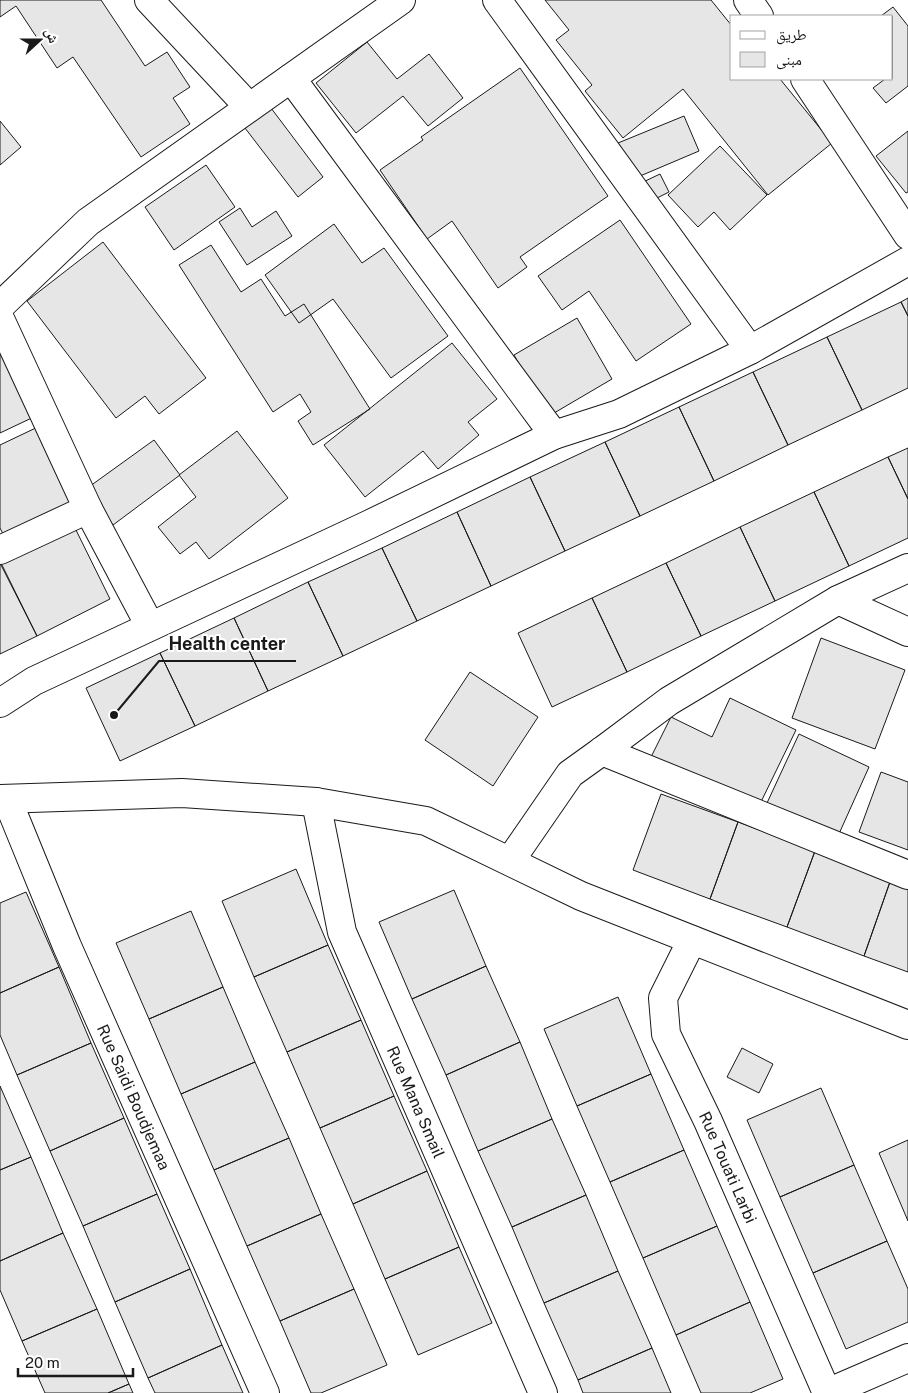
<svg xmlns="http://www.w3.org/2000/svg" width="908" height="1393" viewBox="0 0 908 1393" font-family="'Public Sans','Noto Naskh Arabic',sans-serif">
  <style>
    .building { fill: #e6e6e6; stroke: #1a1a1a }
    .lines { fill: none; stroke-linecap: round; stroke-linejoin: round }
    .minor-casing { stroke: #1a1a1a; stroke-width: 30 }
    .major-casing { stroke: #1a1a1a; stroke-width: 30 }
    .minor { stroke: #fff; stroke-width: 28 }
    .major { stroke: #fff; stroke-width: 28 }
    .labels { text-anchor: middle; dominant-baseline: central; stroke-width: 4; stroke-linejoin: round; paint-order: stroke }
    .street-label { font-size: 16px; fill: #1a1a1a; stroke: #fff }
    .leader { fill: none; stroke: #1a1a1a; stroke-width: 2 }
    .callout-dot { fill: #1a1a1a; stroke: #fff; stroke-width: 2 }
    .callout-label { font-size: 18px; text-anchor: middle; font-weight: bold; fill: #1a1a1a; stroke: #fff; stroke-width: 4; stroke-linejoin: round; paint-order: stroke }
  </style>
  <rect width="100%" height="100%" fill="#fff"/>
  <path class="building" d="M0,0H101L145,66L167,52L190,87L173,98L190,124L141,157L73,57L57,68L16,6L0,17Z
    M545,0H711L732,26V79H780L832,143L768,195L683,89L623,138L585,91L592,85L556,40L569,30Z
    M893,7L908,26V86L886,103L873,88L885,79H892V16H881Z
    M367,42L397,79L429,54L463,98L428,126L403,96L356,133L316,83Z
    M520,68L608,196L520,257L527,267L498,288L452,221L427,239L380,170L423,140L421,137Z
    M271,108L323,177L298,197L245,128Z
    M684,116L699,151L633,179L618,143Z
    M0,121L21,147L0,165Z
    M908,131V192L906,193L876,156Z
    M720,146L767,195L730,230L714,212L698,227L668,195Z
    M206,165L235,207L174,250L145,207Z
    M660,174L669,192L649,202L639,184Z
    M240,208L252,227L276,211L292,236L247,265L219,222Z
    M620,220L691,324L636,361L589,291L562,310L538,276Z
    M334,224L362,263L384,248L448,336L391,378L333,299L299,323L265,275Z
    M103,242L206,378L159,414L145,396L116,418L27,301Z
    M211,245L241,292L261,279L285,316L304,304L370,409L313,445L298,421L311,412L300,394L273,412L179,265Z
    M908,298V316L901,302Z
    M901,302L908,316V388L862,410L827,337Z
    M577,318L612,379L549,416L514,355Z
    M827,337L862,410L788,445L753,372Z
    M0,343L38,415L0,433Z
    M452,343L497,399L468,422L479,435L438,469L423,451L365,497L324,445Z
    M753,372L788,445L714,481L679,407Z
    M679,407L714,481L640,516L605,442Z
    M42,425L77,499L3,534L0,528V445Z
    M237,431L288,498L209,559L196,542L180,554L158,527L196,497L179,475Z
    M154,440L180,475L113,525L86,489Z
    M605,442L640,516L565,551L530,477Z
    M908,448V499L888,457Z
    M888,457L908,499V538L849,566L814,492Z
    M530,477L565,551L491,586L457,512Z
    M814,492L849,566L775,601L740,527Z
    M457,512L491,586L417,621L382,548Z
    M74,526L110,599L37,636L1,563Z
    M740,527L775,601L701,636L666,563Z
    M382,548L417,621L343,656L308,582Z
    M0,563L37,636L0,654Z
    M666,563L701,636L627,672L592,598Z
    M308,582L343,656L268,691L234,618Z
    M592,598L627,672L552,707L518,633Z
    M234,618L268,691L195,726L160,653Z
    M821,638L905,670L875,749L792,718Z
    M160,653L195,726L120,761L86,688Z
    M470,672L538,717L493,786L425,740Z
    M730,698L796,730L758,808L651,757L671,717L712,737Z
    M799,734L869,767L838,836L767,803Z
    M881,772L908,782V850L859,832Z
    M661,794L738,822L710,899L633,870Z
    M738,822L815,851L787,927L710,899Z
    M815,851L891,879L864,956L787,927Z
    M296,869L328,945L254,977L222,901Z
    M891,879L908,886V972L864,956Z
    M454,890L486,966L412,999L379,922Z
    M26,892L59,967L0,993V903Z
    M191,911L223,987L149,1019L116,943Z
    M328,945L361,1020L287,1052L254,977Z
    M486,966L520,1042L446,1075L412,999Z
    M59,967L91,1043L17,1075L0,1035V993Z
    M223,987L255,1062L181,1094L149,1019Z
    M618,997L651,1074L577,1106L544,1029Z
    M361,1020L394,1096L320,1128L287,1052Z
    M520,1042L552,1119L478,1151L446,1075Z
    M91,1043L124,1118L50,1151L17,1075Z
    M742,1048L773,1064L759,1093L727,1077Z
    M255,1062L289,1138L214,1170L181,1094Z
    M651,1074L684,1150L610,1182L577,1106Z
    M0,1086L31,1157L0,1170Z
    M821,1088L854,1165L780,1197L747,1120Z
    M394,1096L427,1171L353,1204L320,1128Z
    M124,1118L157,1194L83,1226L50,1151Z
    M552,1119L586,1195L512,1227L478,1151Z
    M289,1138L321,1214L247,1246L214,1170Z
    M908,1140V1221L879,1153Z
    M684,1150L717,1226L643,1258L610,1182Z
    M31,1157L63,1233L0,1261V1170Z
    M854,1165L887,1241L813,1273L780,1197Z
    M427,1171L459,1247L385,1279L353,1204Z
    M157,1194L190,1269L115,1302L83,1226Z
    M586,1195L618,1271L544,1303L512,1227Z
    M321,1214L354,1289L280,1321L247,1246Z
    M717,1226L750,1302L676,1335L643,1258Z
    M63,1233L97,1309L22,1341L0,1290V1261Z
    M887,1241L908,1289V1322L846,1349L813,1273Z
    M459,1247L492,1323L418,1355L385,1279Z
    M190,1269L222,1345L148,1378L115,1302Z
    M618,1271L652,1348L578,1380L544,1303Z
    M354,1289L387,1365L321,1393H311L280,1321Z
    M750,1302L783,1379L750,1393H701L676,1335Z
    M97,1309L129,1384L108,1393H45L22,1341Z
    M222,1345L243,1393H155L148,1378Z
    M652,1348L671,1393H583L578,1380Z
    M129,1384L133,1393H108Z"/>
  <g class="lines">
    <g class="minor-casing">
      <g id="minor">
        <path d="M149,0L249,107"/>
        <path d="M497,0L750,350"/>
        <path d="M748,0L759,16"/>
        <path d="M291,78L554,435"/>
        <path d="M805,79L908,235"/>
        <path d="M0,306L88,222L401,0"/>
        <path d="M0,319L88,509L150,626"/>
        <path d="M0,550L88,509"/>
        <path d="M838,600L908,632"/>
        <path d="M0,703L34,681L368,525L554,435L619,414L750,350L908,261"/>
        <path d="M602,751L908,875"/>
        <path id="s1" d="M7,799L67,946L265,1393"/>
        <path id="s2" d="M316,802L342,932L543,1393"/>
        <path d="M510,861L570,774L602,751L669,701L838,600L908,568"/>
        <path id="s3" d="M692,940L663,998L666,1034L708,1121L827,1393"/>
        <path d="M827,1393L908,1358"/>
      </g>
    </g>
    <g class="major-casing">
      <path id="major" d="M0,799L182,793L316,802L426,821L581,896L908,1025"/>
    </g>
    <use href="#minor" class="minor"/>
    <use href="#major" class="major"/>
  </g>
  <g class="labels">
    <g class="street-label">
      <text stroke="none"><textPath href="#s1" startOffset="324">Rue Saidi Boudjemaa</textPath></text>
      <text stroke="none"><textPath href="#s2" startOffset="318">Rue Mana Smail</textPath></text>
      <text stroke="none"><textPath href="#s3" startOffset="248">Rue Touati Larbi</textPath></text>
    </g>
  </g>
  <path class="leader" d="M114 715L159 661H296"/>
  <circle class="callout-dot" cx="114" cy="715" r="5"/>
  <g class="callout-label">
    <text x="227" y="650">Health center</text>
  </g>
  <rect x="730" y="15" width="162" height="65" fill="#ffffff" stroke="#a3a3a3"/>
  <rect x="740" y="31" width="25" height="8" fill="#ffffff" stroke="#a3a3a3"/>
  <text x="776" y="40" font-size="15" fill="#1a1a1a">طريق</text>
  <rect x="740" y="52" width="25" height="15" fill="#e6e6e6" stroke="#a3a3a3"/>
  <text x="776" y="65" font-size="15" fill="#1a1a1a">مبنى</text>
  <g transform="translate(40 40) rotate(69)" stroke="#ffffff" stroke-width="4" paint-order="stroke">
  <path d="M0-4L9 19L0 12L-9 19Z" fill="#1a1a1a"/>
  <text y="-8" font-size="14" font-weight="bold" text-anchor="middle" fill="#1a1a1a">ش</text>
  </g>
  <path d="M18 1368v8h115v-8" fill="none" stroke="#1a1a1a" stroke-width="2.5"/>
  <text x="25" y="1368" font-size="15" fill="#1a1a1a" stroke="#ffffff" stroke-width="4" paint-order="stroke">20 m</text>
</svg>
